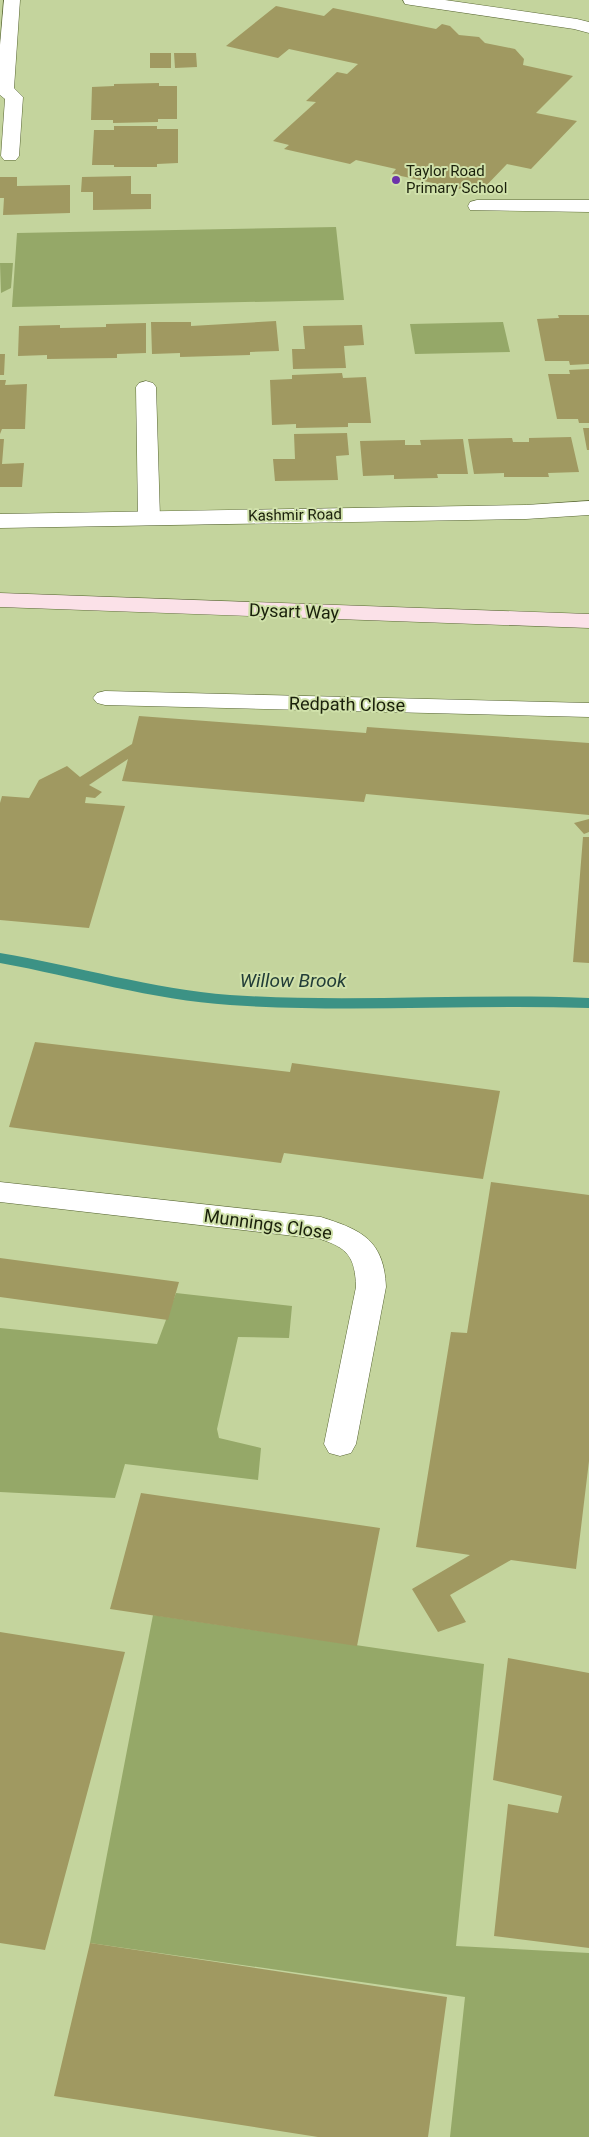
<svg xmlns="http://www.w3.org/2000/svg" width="589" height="2137" viewBox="0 0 589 2137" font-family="Roboto,sans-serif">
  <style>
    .green { fill: #95a868 }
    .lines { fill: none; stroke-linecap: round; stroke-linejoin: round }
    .stream { fill: #3c9285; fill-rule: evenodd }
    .building { fill: #a09961 }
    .lane-casing { stroke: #576532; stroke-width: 1 }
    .street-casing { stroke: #576532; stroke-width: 1 }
    .secondary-casing { stroke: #576532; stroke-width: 1 }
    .lane { fill: #fff; fill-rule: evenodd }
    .street { fill: #fff; fill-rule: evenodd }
    .secondary { fill: #fbe1e8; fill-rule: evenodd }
    .poi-dot { fill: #6c33aa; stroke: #d0e1aa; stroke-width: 2 }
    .labels { text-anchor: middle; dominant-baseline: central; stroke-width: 4; stroke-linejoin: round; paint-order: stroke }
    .far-poi-label { font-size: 15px; fill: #1a200b; stroke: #d0e1aa; text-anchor: start }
    .far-street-label { font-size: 15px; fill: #1a200b; stroke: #d0e1aa }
    .street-label { font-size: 18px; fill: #1a200b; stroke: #d0e1aa }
    .water-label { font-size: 19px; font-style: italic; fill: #223d38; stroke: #d0e1aa }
  </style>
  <rect width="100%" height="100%" fill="#c4d49d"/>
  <path class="green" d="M336,227L344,300L12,307L17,233Z
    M0,263H13L11,288L1,293Z
    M503,322L510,352L415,354L410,324Z
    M176,1293L292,1306L289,1338L238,1337L217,1429L219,1438L261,1448L258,1480L125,1464L115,1498L0,1492V1328L157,1344Z
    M153,1615L484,1664L456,1946L589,1953V2137H450L465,1997L90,1943Z"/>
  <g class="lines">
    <path class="stream" d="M0,953C77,966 152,989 230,995C350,1003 470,993 589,998V1008C470,1004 349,1013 230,1005C152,1000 77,977 0,963Z"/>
  </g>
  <path class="building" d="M276,6L324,16L333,8L436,29L442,24L450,26L459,35L479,37L485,43L515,49L524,59L523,65L573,76L536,113L577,121L531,169L507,164L483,189L466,185L460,189L392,174L396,169L356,160L350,164L284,149L289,145L273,141L316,102L306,101L337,72L347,74L358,64L289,49L278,58L226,46Z
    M150,53H171V68H150Z
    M174,53H196L197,67L175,68Z
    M159,83V86H177V119H158V122L113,123V120H91L92,87L114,86V84Z
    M114,126H157V129H178V163L157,164V167H114V165H92L94,130H114Z
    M131,176V194H151V209L93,210V192H81L82,177Z
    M0,177H17V186L70,185V213L3,215L4,198H0Z
    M558,315H589V364L570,365L569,361H545L537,319L559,318Z
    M276,321L279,351L250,352V355L180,357V353L152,354L151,322H191V326Z
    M146,323V353L117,354V358L47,359V355L18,356L19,326L60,325V328L106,327V324Z
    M362,325L364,345L344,346L346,368L293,369L292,349H305L303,326Z
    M0,354H5L4,375H0Z
    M589,369V423H579L578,419H557L548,374H570L569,370Z
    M342,373L343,378L366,377L371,423H348V427L296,428V424L272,425L270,380L292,379V375Z
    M0,380H6L5,385L27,384L25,429H2L0,434Z
    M583,428H589V450H587Z
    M347,433L349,455L336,456L338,480L275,481L273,459H295L294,434Z
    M571,437L579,472L548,473L549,477H504V473L474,474L468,439L512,438L513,442H529V438Z
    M0,439H4L2,464L24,463L22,487H0Z
    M463,439L468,474H437L438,478L394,479V475L363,476L360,441L405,440V445H421L420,440Z
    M139,716L366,733L367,727L589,743V815L366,794L364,802L122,781L128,759L89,785L102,792L95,798L86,797L85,803L125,806L89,928L0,920V803L2,796L29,798L39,780L67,766L80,777L132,744Z
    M589,819V832L584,834L574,823Z
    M583,837H589V963L573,962Z
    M35,1042L290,1072L292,1063L500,1091L483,1179L284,1153L281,1163L9,1127Z
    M491,1182L589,1195V1461L576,1569L511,1560L450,1595L466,1622L438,1632L412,1589L470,1555L416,1547L451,1332L467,1333Z
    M0,1258L179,1282L168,1320L0,1297Z
    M141,1493L380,1528L357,1646L110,1609Z
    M0,1632L125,1652L45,1950L0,1943Z
    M508,1658L589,1673V1948L494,1936L508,1804L558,1813L562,1796L493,1780Z
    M90,1943L447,1997L428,2137H318L54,2096Z"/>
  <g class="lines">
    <g class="lane-casing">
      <path id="lane" d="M477,200H589V212L470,210L468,206L470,202Z
        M146,381L153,383L156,387L160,518L157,523L149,525L141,523L138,518L136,387L139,383Z"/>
    </g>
    <g class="street-casing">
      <path id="street" d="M4,0H20L14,88L23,97L19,156L16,160H4L1,156L5,99L0,95V45Z
        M403,0H445L577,19L589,22V33L574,29L411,5L405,4Z
        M589,501V515L526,519L0,528V514L526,505Z
        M105,691L589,703V717L105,705L97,703L93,698L97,693Z
        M0,1182L321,1217C362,1230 384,1240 386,1287L356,1444L351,1453L340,1456L329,1453L324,1444L356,1287C355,1257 348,1248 320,1239L0,1202Z"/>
    </g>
    <g class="secondary-casing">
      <path id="secondary" d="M0,593L589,614V628L0,607Z"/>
    </g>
    <use href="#lane" class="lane"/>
    <use href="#street" class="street"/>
    <use href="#secondary" class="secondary"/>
  </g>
  <circle class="poi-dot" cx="396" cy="180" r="5"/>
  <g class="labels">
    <g class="far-poi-label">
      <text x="406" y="171">Taylor Road<tspan x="406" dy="17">Primary School</tspan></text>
    </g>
    <g class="far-street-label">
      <text transform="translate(295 515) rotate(-1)">Kashmir Road</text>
    </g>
    <g class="street-label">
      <text transform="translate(294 611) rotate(2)">Dysart Way</text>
      <text transform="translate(347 704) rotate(1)">Redpath Close</text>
      <text transform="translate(268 1224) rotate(8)">Munnings Close</text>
    </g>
    <g class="water-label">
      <text x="293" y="980">Willow Brook</text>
    </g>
  </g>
</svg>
